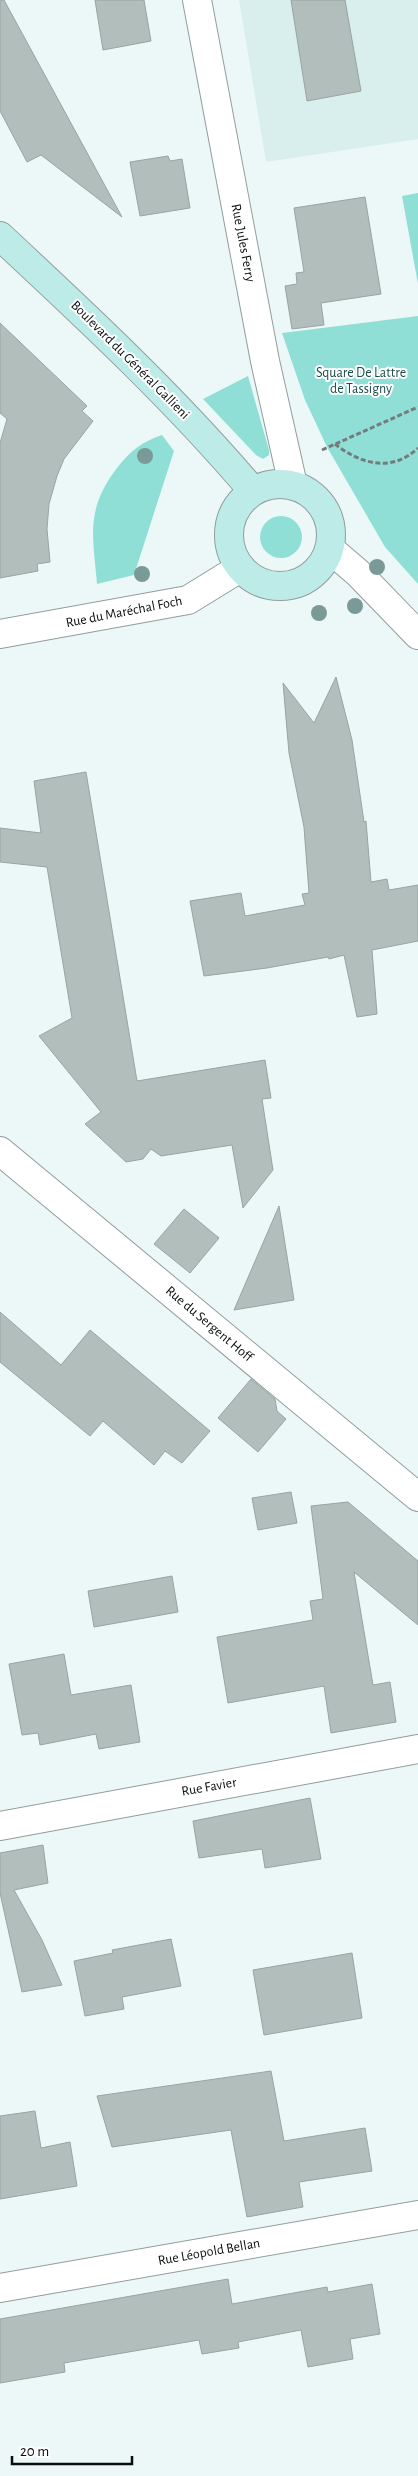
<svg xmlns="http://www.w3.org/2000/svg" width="418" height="2476" viewBox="0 0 418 2476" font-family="'Alegreya Sans',sans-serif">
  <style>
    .built { fill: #d9efed }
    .green { fill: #8fdfd7 }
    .building { fill: #b2bebc; stroke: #98a4a3 }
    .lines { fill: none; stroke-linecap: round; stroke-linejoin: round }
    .street-casing { stroke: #929d9c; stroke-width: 30 }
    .secondary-casing { stroke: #929d9c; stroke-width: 30 }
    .path { stroke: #747c7b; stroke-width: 3; stroke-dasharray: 5 2.5; stroke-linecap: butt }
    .street { stroke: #fff; stroke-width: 28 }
    .secondary { stroke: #bcebe8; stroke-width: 28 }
    .tree { fill: #7a9a98 }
    .labels { text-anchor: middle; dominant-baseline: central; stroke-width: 4; stroke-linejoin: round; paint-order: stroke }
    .street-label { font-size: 14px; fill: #090d0d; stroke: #fff }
    .park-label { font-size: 14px; fill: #1c4e4a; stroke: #fff }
  </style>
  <rect width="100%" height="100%" fill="#ecf8f7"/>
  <path class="built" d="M239,0H418V139L266,162Z"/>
  <path class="green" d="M418,193V284L402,196Z
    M418,316V584L385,547L327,447L305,400L282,333Z
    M248,376L269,450V455L263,459L256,455L203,399Z
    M162,435L174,451L134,575L97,584C93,535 85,510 117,468C129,452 143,441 162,435Z
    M260 537a21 21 0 1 1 42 0a21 21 0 1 1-42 0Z"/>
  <path class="building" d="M0,0H4L122,217L41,155L27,162L0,111Z
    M95,0H144L151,41L103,50Z
    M291,0H345L361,91L307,101Z
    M168,156L170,161L182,159L190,208L140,216L130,162Z
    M365,197L381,294L321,303L324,325L292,329L285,286L297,284L296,273L304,272L294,208Z
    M0,323L87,406L82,411L93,421L64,459L57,476L49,504L47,529L50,562L37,564L38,571L0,578V443L7,419L0,413Z
    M336,677L352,740L364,822L366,821L371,882L387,879L389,890L418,885V941L372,950L377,1014L357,1017L344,955L329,959L328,957L267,968L204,976L190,901L241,893L245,916L305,905L302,894L309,893L304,827L289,753L283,683L314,723Z
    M86,772L137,1081L265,1060L271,1098L262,1099L273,1170L243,1208L232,1145L161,1156L151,1149L143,1159L126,1162L85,1124L101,1112L39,1036L72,1018L47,867L0,862V828L41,833L34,781Z
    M279,1206L294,1300L234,1310L253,1266Z
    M184,1209L219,1238L190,1273L154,1244Z
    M0,1312L61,1365L90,1330L210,1431L182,1463L165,1451L154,1465L103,1421L90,1436L0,1362Z
    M251,1379L275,1399L277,1411L286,1419L258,1452L218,1418Z
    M291,1492L297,1523L258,1530L252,1498Z
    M348,1502L418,1561V1625L354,1572L373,1685L390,1682L396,1722L331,1733L324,1686L228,1703L217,1637L313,1620L310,1601L323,1599L311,1506Z
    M172,1576L178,1612L94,1627L88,1591Z
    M64,1654L71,1695L131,1685L140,1742L99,1749L96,1734L40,1745L38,1733L22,1735L9,1664Z
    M310,1798L321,1859L265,1868L262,1849L199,1858L193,1821Z
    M43,1845L48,1883L14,1890L42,1940L62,1985L22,1992L0,1893V1853Z
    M171,1939L181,1986L122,1997L124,2009L85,2016L74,1961L113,1953L112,1950Z
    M352,1953L362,2018L264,2035L253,1970Z
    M271,2071L284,2141L365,2128L372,2171L299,2182L303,2207L247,2217L231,2130L112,2147L97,2096Z
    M35,2111L41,2148L70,2142L77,2186L0,2199V2116Z
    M228,2279L232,2304L327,2287L328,2292L372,2284L380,2334L350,2339L353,2359L308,2367L301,2330L238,2342L239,2348L202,2354L199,2340L64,2363L65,2372L0,2383V2319Z"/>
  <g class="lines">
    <g class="street-casing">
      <path id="street" d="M197,0L265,361L293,485
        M330,549L358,573L418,635
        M0,634L188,600L240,568
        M0,1151L418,1497
        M0,1826L418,1749
        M0,2288L418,2215"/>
    </g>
    <g class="secondary-casing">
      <path id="secondary" d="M0,236C88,318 175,399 253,491
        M229 535a51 51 0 1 1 102 0a51 51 0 1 1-102 0Z"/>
    </g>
    <path class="path" d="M335,444C360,464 392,473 418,448
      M322,450L418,407"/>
    <use href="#street" class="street"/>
    <use href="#secondary" class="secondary"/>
  </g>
  <g class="tree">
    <circle cx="145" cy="456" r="8"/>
    <circle cx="377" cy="567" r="8"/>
    <circle cx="142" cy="574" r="8"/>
    <circle cx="355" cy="606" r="8"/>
    <circle cx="319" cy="613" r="8"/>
  </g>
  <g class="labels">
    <g class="street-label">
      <text transform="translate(243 243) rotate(79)">Rue Jules Ferry</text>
      <text transform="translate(130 360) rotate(45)">Boulevard du Général Gallieni</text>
      <text transform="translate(124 612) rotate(-11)">Rue du Maréchal Foch</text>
      <text transform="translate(209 1324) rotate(40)">Rue du Sergent Hoff</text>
      <text transform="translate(209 1787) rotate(-10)">Rue Favier</text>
      <text transform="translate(209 2252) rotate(-10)">Rue Léopold Bellan</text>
    </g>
    <g class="park-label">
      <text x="361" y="373">Square De Lattre<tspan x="361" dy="16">de Tassigny</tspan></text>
    </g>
  </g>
  <path d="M12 2456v8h120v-8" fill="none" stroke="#090d0d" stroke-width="2.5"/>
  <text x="20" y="2456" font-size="15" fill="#090d0d" stroke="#ffffff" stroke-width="4" paint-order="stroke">20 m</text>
</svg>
